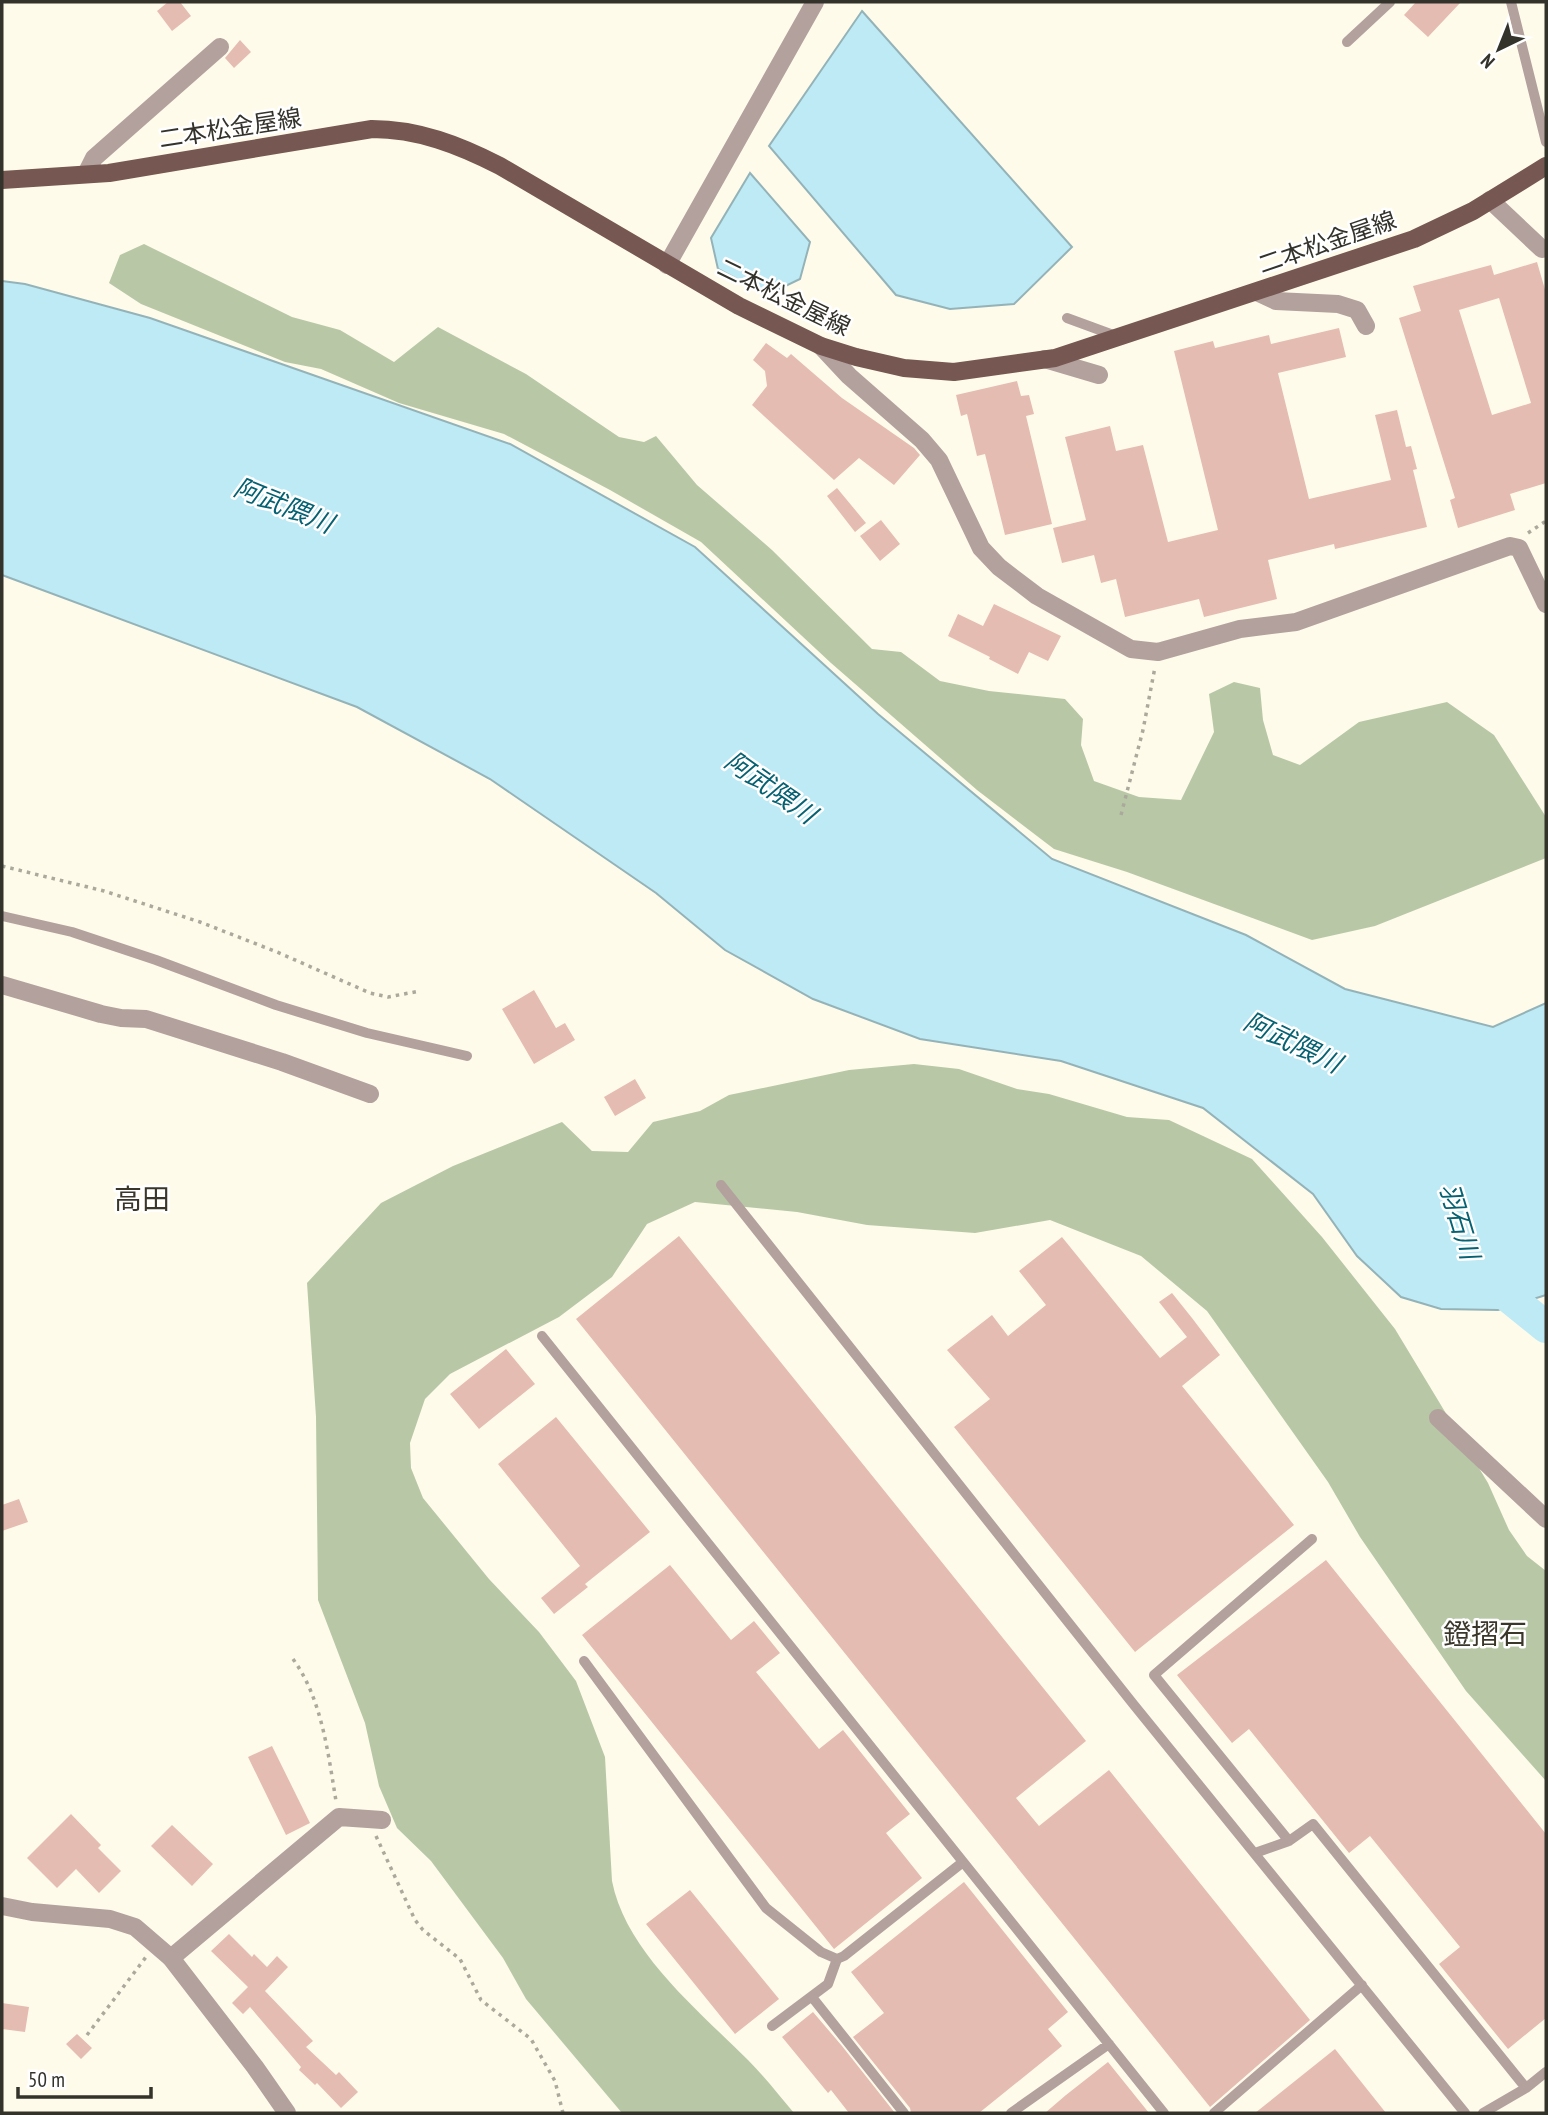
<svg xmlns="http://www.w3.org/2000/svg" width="1548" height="2115" viewBox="0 0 1548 2115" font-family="'PT Sans Narrow','Noto Sans JP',sans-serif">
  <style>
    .forest { fill: #b8c8a7 }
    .water { fill: #bdeaf5; stroke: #94b3b8; stroke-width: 2 }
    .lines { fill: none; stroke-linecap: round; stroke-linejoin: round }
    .river { stroke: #bdeaf5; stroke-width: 32 }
    .building { fill: #e5bcb1; fill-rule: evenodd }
    .path { stroke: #aba99c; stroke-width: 3.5; stroke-dasharray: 3.5 5; stroke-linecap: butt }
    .service { stroke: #b3a19e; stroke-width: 10 }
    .minor { stroke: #b3a19e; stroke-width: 18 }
    .tertiary { stroke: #b3a19e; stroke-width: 18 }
    .primary { stroke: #765752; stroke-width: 18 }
    .labels { text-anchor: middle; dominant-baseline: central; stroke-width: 5; stroke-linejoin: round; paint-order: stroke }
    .street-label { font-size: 24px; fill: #33322b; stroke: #fff }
    .water-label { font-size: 26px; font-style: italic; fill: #066272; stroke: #fff }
    .quarter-label { font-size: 28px; fill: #3a372a; stroke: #fff }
  </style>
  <rect width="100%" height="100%" fill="#fffbea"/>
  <path class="forest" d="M144,244L292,317L340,330L394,362L438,327L526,374L619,437L644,442L656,436L697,485L772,550L872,649L901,652L940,681L989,691L1065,699L1083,719L1081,745L1094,781L1139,797L1181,800L1214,732L1209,694L1234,682L1260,688L1263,720L1273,755L1300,765L1359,722L1447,702L1494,735L1546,817V858L1375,926L1312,940L1127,872L1054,849L977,790L831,663L701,542L610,490L504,434L399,403L321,369L285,362L141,304L109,283L120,255Z
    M914,1064L959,1069L1017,1089L1049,1094L1127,1117L1169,1120L1252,1159L1322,1237L1395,1329L1488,1483L1509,1530L1527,1556L1546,1571V1781L1466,1691L1360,1537L1328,1482L1207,1311L1141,1256L1050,1220L975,1233L867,1225L797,1212L695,1202L647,1224L612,1277L559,1317L450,1374L425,1399L410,1443L411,1468L423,1498L489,1579L539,1632L576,1681L605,1757L612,1881C626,1952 698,2010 748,2060C764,2076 779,2095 794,2113H622L526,1999L503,1958L431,1861L397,1828L379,1786L365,1723L318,1600L316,1417L307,1283L381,1203L453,1166L562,1122L592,1151L628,1152L653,1122L700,1111L729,1095L849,1070Z"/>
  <path class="water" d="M862,11L1072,247L1014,304L950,309L896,295L769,146Z
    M750,173L810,242L800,279L767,295L718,269L711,238Z
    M2,281L25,284L150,318L510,444L695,547L878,714L1052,859L1246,935L1345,989L1493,1027L1546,1003V1295L1498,1310L1441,1309L1401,1297L1357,1256L1313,1194L1203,1108L1061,1061L920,1039L813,999L725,950L656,893L490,779L357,707L2,575Z"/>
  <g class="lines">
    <path class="river" d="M1483,1276L1546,1327"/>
  </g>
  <path class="building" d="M168,2H180L191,16L172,31L157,11Z
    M1416,2H1461L1428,37L1404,15Z
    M240,40L251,52L234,68L225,58Z
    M1537,262L1546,293V483L1510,494L1515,510L1458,528L1450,500L1455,498L1399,318L1421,311L1413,286L1491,265L1494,275ZM1499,298L1531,403L1492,415L1459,310Z
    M1339,328L1346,357L1278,373L1309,499L1391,480L1375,415L1397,410L1406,447L1411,446L1417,469L1413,470L1427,527L1335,549L1334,544L1268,560L1277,599L1204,617L1199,599L1125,617L1116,579L1101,583L1094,555L1062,563L1053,528L1086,520L1065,437L1110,426L1116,451L1143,445L1168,542L1218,530L1174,351L1213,341L1215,348L1269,335L1271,344Z
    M766,343L787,358L791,354L842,398L914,448L920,455L894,485L859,458L834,480L752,405L767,386L765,371L753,360Z
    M1017,381L1021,396L1029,395L1034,414L1026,416L1052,524L1005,535L985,454L977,456L967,414L961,416L956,395Z
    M837,488L866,523L855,532L827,496Z
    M881,520L900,544L880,561L860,536Z
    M994,604L1061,636L1048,661L1029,652L1018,674L989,659L990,657L948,636L958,614L983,626Z
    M534,990L556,1028L565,1023L575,1040L534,1064L502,1009Z
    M635,1079L646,1098L615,1116L604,1097Z
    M679,1236L1086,1741L1016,1798L1039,1826L1109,1770L1310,2020L1210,2107L576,1319Z
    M1062,1237L1160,1358L1187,1337L1159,1302L1172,1293L1192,1318L1220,1355L1182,1386L1294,1525L1135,1652L954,1427L990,1399L947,1350L992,1315L1008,1336L1046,1305L1019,1271Z
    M506,1349L535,1384L479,1429L450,1394Z
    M556,1417L650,1532L585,1584L588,1587L554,1614L541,1598L580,1566L498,1464Z
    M19,1499L28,1522L2,1531V1505Z
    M1326,1560L1546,1834V2018L1508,2049L1439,1964L1460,1947L1370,1836L1349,1853L1249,1729L1232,1743L1177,1675Z
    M670,1565L731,1640L754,1621L780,1653L756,1672L819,1749L843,1730L910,1814L886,1833L922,1878L834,1949L582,1635Z
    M272,1746L310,1823L286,1835L248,1757Z
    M71,1814L101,1845L98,1848L121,1871L99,1893L76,1869L57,1888L27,1858Z
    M172,1825L213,1864L192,1886L151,1846Z
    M964,1882L1068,2012L1048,2029L1062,2046L979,2113H911L910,2108L853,2037L884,2013L851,1972Z
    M690,1890L779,1999L735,2034L646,1924Z
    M229,1934L252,1957L254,1954L267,1967L277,1956L288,1967L265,1991L313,2041L306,2047L336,2075L339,2072L358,2092L341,2108L317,2083L315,2085L299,2070L301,2067L250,2007L243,2014L232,2003L248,1987L211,1951Z
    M2,2003L29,2007L25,2032L2,2029Z
    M813,2012L842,2046L895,2113H849L831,2090L828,2093L782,2037Z
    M77,2034L92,2048L81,2059L66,2044Z
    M1335,2049L1386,2113H1255Z
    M1108,2062L1149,2113H1045L1066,2095Z"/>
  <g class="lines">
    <path class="path" d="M1528,533L1546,521
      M1121,815L1143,730L1155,667
      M2,866L104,891L200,922L277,952L370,993L388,997L420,991
      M293,1659C322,1699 328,1753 336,1801
      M376,1836L415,1920L423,1930L460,1959L481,2000L531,2039L555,2081L563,2113
      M87,2035L146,1957"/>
    <path class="service" d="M1511,2L1546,142
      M1347,42L1390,2
      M1067,318L1116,336
      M2,916L72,932L156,960L276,1005L367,1033L467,1056
      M721,1185L1134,1705L1465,2113
      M542,1336L1164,2113
      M584,1661L766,1908L821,1952L837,1959L844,1956L963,1862
      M1289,1841L1154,1675L1312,1539
      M1255,1853L1289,1841L1313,1824L1526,2088
      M812,1997L904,2113
      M772,2026L828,1984L837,1959
      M1011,2113L1109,2044
      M1214,2113L1362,1985
      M1483,2113L1526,2088L1546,2072"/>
    <path class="minor" d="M86,174L94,158L220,47
      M1490,200L1542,249
      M667,265L815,2
      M1257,292L1276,301L1338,304L1357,310L1366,326
      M821,346L849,376L922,440L939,460L981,548L999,567L1037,596L1131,649L1158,652L1240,629L1296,622L1510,546L1519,548L1546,604
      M1045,359L1099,375
      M2,985L101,1014L121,1018L146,1019L282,1062L370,1094
      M1438,1418L1546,1519
      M171,1958L339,1817L382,1820"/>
    <path class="tertiary" d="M2,1906L32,1912L110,1919L135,1927L171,1958L255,2067L287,2113"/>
    <path class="primary" d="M2,180L109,173L372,129C418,129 459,145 500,166L739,306L821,346L856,357L904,368L954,372L1055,358L1414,239L1473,211L1546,166"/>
  </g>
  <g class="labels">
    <g class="street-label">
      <text transform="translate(230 128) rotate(-9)">二本松金屋線</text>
      <text transform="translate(1327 242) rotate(-19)">二本松金屋線</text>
      <text transform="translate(784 297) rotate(26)">二本松金屋線</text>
    </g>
    <g class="water-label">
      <text transform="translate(284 505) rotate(22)">阿武隈川</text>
      <text transform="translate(771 787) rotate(35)">阿武隈川</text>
      <text transform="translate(1293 1042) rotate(26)">阿武隈川</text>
      <text transform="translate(1460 1221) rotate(73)">羽石川</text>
    </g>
    <g class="quarter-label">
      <text x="142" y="1198">高田</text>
      <text x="1485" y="1633">鐙摺石</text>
    </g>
  </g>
  <rect width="1548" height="2115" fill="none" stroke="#33322b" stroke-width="7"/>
  <g transform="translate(1499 49) rotate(223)" stroke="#ffffff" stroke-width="5" paint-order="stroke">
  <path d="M0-5L12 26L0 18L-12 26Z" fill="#33322b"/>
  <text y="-10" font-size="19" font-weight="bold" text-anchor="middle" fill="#33322b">N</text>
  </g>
  <path d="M18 2087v10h133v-10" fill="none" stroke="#33322b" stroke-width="3.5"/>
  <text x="28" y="2087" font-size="21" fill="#33322b" stroke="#ffffff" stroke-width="5" paint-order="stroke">50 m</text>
</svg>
